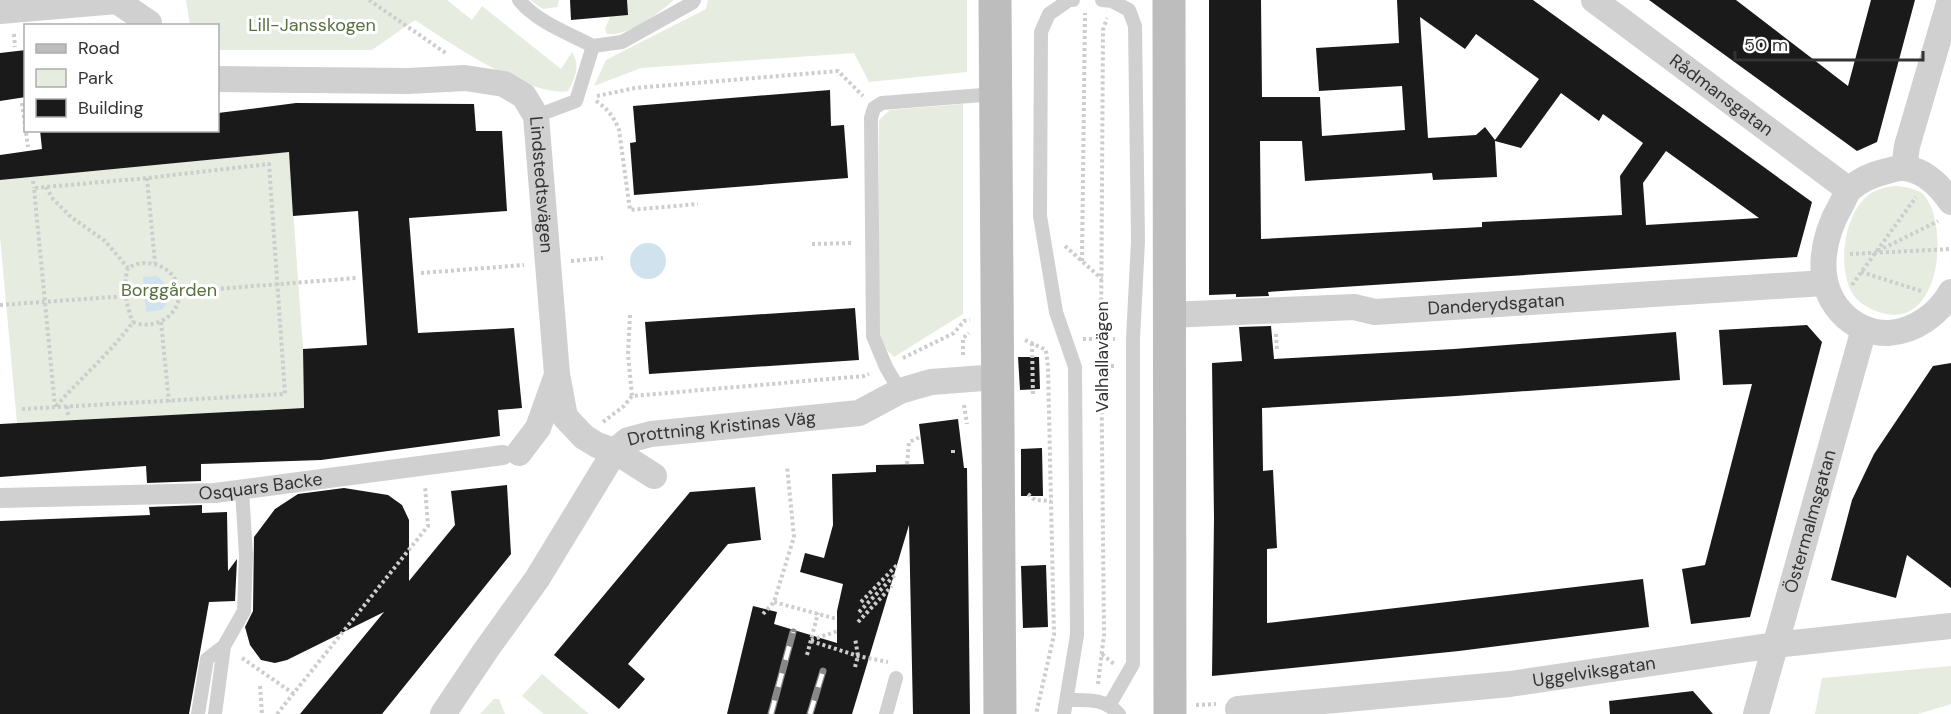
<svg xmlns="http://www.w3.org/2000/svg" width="1951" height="714" viewBox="0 0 1951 714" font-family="'DM Sans',sans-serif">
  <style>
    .green { fill: #e6ecdf }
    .water { fill: #cfe2ee }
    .building { fill: #1a1a1a; fill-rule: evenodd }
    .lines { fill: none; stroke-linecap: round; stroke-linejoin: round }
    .path { stroke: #cdcdcd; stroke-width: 4; stroke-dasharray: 3 3; stroke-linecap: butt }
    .service { stroke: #d0d0d0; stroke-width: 14 }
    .pedestrian { stroke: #d0d0d0; stroke-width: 20 }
    .minor { stroke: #d0d0d0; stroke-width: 26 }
    .secondary { stroke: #bdbdbd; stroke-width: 33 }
    .rail-casing { stroke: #888; stroke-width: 7 }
    .rail { stroke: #fff; stroke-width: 4.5; stroke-dasharray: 14; stroke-linecap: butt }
    .labels { text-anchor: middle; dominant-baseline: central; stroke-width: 6; stroke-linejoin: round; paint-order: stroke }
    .park-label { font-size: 18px; fill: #56703f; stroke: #fff }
    .street-label { font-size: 18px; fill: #333; stroke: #fff }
  </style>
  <rect width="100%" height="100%" fill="#fff"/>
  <path class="green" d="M186,0H447L472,20L482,6L561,69L572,52C581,67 575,77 568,91C530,98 447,41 415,20L372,50H218V26L190,25Z
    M530,0H559L557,7L543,9Z
    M617,0H674C657,14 631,36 607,34L605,29Z
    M708,0H967V72L869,82L854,53L641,68L594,86L606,60L706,9Z
    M963,104V314L894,357L879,342V120L890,110Z
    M289,152L303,349L304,408L17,423L0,237V180Z
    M1896,186C1905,187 1913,188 1922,193C1951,221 1942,337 1876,311C1866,307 1856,301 1851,291C1838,265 1844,217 1866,197C1875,189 1885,187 1896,186Z
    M1951,666V704L1918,714H1815L1822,678Z
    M542,674L589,714H544L522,696Z
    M494,699H499L505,714H480Z"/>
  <path class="water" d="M630 261a18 18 0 1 1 36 0a18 18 0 1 1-36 0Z
    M157,276C169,284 172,300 162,310L146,312L143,277Z"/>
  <path class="building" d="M570,0H627L628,15L571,20Z
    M1209,0H1261L1262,97H1320L1322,136L1405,130L1402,86L1319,91L1316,48L1399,43L1397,0H1533L1812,202L1797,257L1268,292L1269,296L1236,297V294L1209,295ZM1420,17L1465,49L1476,34L1539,79L1495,140L1485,127L1476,135L1428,138ZM1561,93L1599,121L1603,114L1643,143L1620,176L1622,215L1482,222V227L1261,239L1260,141H1302L1305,181L1432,173L1433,180L1497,177L1495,141L1521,148ZM1666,151L1759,218L1646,225L1643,183Z
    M1649,0H1736L1848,86L1871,0H1915L1877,142L1857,151Z
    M26,50V97L0,101V53Z
    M830,90L831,126L844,125L848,178L634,195L630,143L636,142L633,106Z
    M296,103L474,104L476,131H502L507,211L409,218L418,333L514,328L522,408L498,410L500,436L321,460L201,464V481L147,483L146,466L0,477V424L304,408L303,349L367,345L358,211L293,216L289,152L0,180V155L42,149L40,130H218V113Z
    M855,308L859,360L649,374L645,322Z
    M1807,325L1822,342L1750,617L1691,624L1682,569L1705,565L1752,384L1723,385L1719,330Z
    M1271,326L1274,359L1454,349L1676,332L1680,380L1456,396L1262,408L1263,471L1273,470L1277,548L1267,549V623L1643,579L1649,627L1459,651L1212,676L1214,518L1212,363L1242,361L1239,327Z
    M1018,357H1039L1040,389L1020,390Z
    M1951,363V588L1907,555L1896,598L1831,580L1852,500L1874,454L1933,366Z
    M958,419L964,468H967L970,714H913L909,525L852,714H727L753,606L777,612L774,624L837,643V611L843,584L800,572L805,553L824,558L833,525L832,474L876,472V465L924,464L919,424Z
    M1042,448L1043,496H1021V449Z
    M507,485L511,554L382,714H300L384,612L287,660L275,663L261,660L250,645L245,627L253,611L254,537L275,509L298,494L344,488L388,495L402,505L409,520V581L455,525L451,491Z
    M755,487L761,540L728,544L628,664L645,679L619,709L554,655L690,492Z
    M202,505V513L227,512L228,571L237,559L235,601L209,602L189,714H0V521L150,515L149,507Z
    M1046,565L1048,627L1023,628L1021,566Z
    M1693,691L1713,714H1610L1609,701Z"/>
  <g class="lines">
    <path class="path" d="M369,0L447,54
      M14,34L15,47
      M597,96L635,88L838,71L863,96
      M596,101C607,108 614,117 619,130L630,210L698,204
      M22,103L28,147
      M147,178L155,263
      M33,181L34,188
      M46,187L53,199L71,217L105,241L128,268
      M812,244L853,243
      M1065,246L1102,279
      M1878,251L1938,221
      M1850,254L1951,249
      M571,261L603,258
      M1082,261L1085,13
      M1861,272L1921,291
      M421,273L524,265
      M1852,285L1916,197
      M179,292L356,278
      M0,305L127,296
      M630,315L628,354L632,396
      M161,322L169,402
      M1276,334L1277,351
      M1083,339H1115
      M1025,340L1046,350L1048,367L1054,635L1036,714
      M1032,343L1033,397
      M963,355V338L969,333
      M903,358L954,333L964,321L970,320
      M1093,366H1116
      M964,405L967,424
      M56,406C81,378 110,353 133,322C152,331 182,316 179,291C176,267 148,256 128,268C123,283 126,307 133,322
      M67,406L68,415
      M22,409L285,394L269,164L147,178L34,188L55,407
      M603,422L624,406L632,396L864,376L869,374
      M953,450V456
      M907,464L909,442L920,437
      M1028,494L1035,500L1051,501
      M774,602L837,619
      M861,602L897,565
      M859,612L895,575
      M763,614L774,602L794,537L787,466
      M858,622L892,586
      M811,640L838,631
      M811,641L858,656L888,662
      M1102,654L1114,664
      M807,655L818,613
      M242,658L294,694
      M855,667L858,656L855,638
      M1098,684L1104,635L1101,340L1103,30L1107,18
      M260,686L262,714
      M1196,705L1216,704
      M277,714L428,526L425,486"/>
    <path class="service" d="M519,0C537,22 568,33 593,46L576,101L536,116
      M1102,0L1112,1L1129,10L1135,26L1138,241L1133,339V664L1110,704
      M593,46L622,42L692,3L694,0
      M900,391L886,367L873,336L871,118L874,108L882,103L995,94
      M1067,700C1087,700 1105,698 1119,714
      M198,714L207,659L224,646
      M215,714L224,646L244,611L246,555L242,490
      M886,714L896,678
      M1064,714L1077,635L1075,367L1056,312L1040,216L1041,32L1049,14L1069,0H1073"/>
    <path class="pedestrian" id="s1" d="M0,498L215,493L503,455"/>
    <g class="minor">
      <path id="s2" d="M1594,0L1849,190"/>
      <path d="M0,11L117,1L149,23V26"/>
      <path id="s3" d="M218,79L408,81L465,78L504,84L524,96L536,116L557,374L565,417L584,437L597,445L615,451L654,476"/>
      <path d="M1904,168L1907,146L1950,0"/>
      <path d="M1951,202C1940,186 1925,170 1904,168C1899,167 1892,170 1887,171C1874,174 1860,180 1850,189C1846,193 1844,200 1841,205C1822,238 1814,281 1840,311C1852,325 1871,334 1889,333C1915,331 1939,314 1951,292"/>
      <path id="s4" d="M1169,315L1354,307L1375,312L1824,283"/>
      <path d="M519,453L538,428L557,375"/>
      <path id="s5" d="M1238,709L1510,684L1775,645L1951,626"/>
      <path id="s6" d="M443,714L486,650L537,579L615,451L628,440L651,434L859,413L900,391L931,382L997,377"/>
      <path id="s7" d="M1756,714L1864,329"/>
    </g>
    <path class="secondary" d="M995,0L1000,714
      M1169,0L1170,714"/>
    <g class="rail-casing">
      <path id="rail" d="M771,714L793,632
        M810,714L823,671"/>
    </g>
    <use href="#rail" class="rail"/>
  </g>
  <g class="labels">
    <g class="park-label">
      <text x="312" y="25">Lill-Jansskogen</text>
      <text x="169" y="290">Borggården</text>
    </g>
    <g class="street-label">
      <text stroke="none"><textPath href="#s2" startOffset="159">Rådmansgatan</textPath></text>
      <text stroke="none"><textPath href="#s3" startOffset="402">Lindstedtsvägen</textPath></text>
      <text stroke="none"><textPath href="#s4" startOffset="328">Danderydsgatan</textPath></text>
      <text transform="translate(1102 357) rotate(-90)">Valhallavägen</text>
      <text stroke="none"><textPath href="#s6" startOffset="426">Drottning Kristinas Väg</textPath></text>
      <text stroke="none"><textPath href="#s1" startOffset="261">Osquars Backe</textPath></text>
      <text stroke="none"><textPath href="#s7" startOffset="200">Östermalmsgatan</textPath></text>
      <text stroke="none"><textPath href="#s5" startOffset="358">Uggelviksgatan</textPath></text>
    </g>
  </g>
  <rect x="24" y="24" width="195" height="108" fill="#ffffff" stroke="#adadad" stroke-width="1.5"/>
  <rect x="36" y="44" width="30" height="9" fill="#bdbdbd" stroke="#adadad" stroke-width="1.5"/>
  <text x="78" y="54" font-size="18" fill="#333333">Road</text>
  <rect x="36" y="69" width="30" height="18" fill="#e6ecdf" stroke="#adadad" stroke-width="1.5"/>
  <text x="78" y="84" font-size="18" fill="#333333">Park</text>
  <rect x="36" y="99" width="30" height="18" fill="#1a1a1a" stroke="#adadad" stroke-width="1.5"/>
  <text x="78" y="114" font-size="18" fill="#333333">Building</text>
  <path d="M1735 51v9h188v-9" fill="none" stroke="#333333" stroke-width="3"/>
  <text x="1744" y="51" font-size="18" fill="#333333" stroke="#ffffff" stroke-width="4.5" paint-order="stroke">50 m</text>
</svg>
